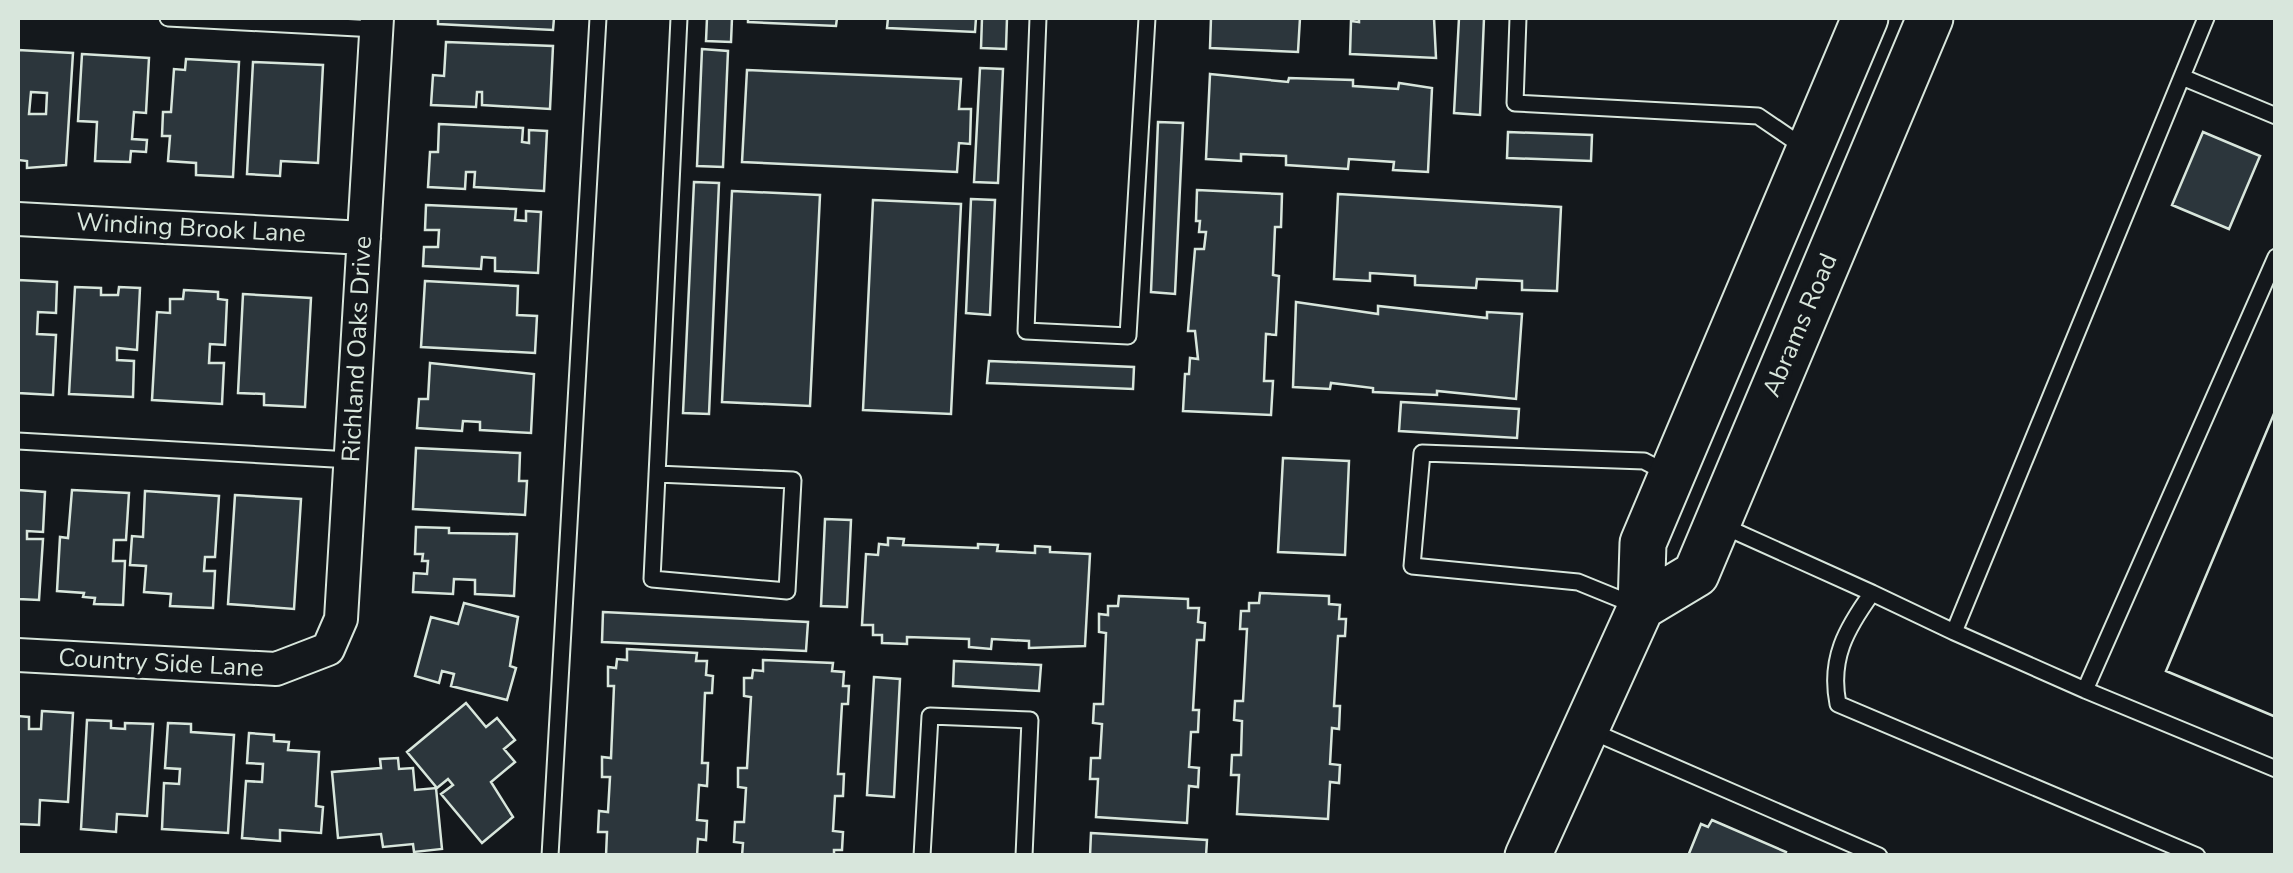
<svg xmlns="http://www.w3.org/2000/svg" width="2293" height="873" viewBox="0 0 2293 873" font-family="'Nunito Sans',sans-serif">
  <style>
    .building { fill: #2c363c; stroke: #d8e6dc; stroke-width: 2.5; fill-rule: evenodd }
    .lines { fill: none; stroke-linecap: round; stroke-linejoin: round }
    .lane-casing { stroke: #d8e6dc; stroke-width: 19 }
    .street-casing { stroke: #d8e6dc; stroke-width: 36 }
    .secondary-casing { stroke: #d8e6dc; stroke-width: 49 }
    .lane { stroke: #14181c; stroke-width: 15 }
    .street { stroke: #14181c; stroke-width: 32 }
    .secondary { stroke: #14181c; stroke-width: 45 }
    .labels { text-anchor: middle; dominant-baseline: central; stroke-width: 8; stroke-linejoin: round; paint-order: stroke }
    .street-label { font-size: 25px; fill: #d8e6dc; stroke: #14181c }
  </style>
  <rect width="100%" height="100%" fill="#14181c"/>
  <path class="building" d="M438,18H554L553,30L438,24Z
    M707,18H732L731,42L706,41Z
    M748,18H837L836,26L748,22Z
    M888,18H976L975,32L887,28Z
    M982,18H1007L1006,49L981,48Z
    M1211,18H1300L1298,52L1210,48Z
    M1359,18H1434L1436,58L1350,54L1351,21L1359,22Z
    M1459,18H1484L1480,115L1454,113Z
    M446,42L553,46L550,109L482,105V92H477L476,107L431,105L433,75L444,76Z
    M702,49L728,51L723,167L697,166Z
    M18,50L73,53L66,165L27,168V161L18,160ZM31,92L47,93L46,114H29Z
    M82,54L149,58L146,113L134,112L132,139L147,140L146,152L131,151L130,162L95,161L97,122L78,121Z
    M186,59L239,62L233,177L196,175V163L168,161L170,136H162L163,112H171L174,69L185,70Z
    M253,62L323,65L318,163L281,161L280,176L247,174Z
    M980,68L1003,69L998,183L974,182Z
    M747,70L961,79L959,109H971L970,144L959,143L957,172L742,162Z
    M1210,74L1288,82L1289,78L1353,80V86L1398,89L1399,83L1432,88L1428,172L1393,170L1394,162L1349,159L1348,169L1286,165V156L1241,154V161L1206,159Z
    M1158,122L1183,123L1175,294L1151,292Z
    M439,124L523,128L522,142L529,143V130L547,131L544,191L474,187L475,172H466L465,189L428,187L430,152H438Z
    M1508,132L1592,135L1591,161L1507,158Z
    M2203,132L2260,156L2229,229L2172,205Z
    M694,182L719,183L709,414L683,413Z
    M1197,190L1282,194L1281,227H1275L1273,275L1279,276L1276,335L1266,334L1264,381H1273L1271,415L1183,411L1185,374H1189L1190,358L1198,359L1195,331H1188L1195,249H1204L1206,232H1199L1200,221H1196Z
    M732,191L820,195L810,406L722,402Z
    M1338,194L1561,207L1557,291L1522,290V281L1477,279L1476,288L1415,285V276L1370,273V281L1334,279Z
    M971,199L995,200L990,315L966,313Z
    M873,200L961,204L951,414L863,410Z
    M426,205L516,209L515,220L526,221V211L541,212L538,273L495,271V258L482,257L481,269L423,266L424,247H438L439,230H425Z
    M18,280L57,282L56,313L38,312L37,334L56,335L53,395L18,393Z
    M425,281L518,286L517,315L537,316L535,353L421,347Z
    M75,287L101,288V295H118L119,287L140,288L137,350L117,348V360L134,361L133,397L69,394Z
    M184,290L218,292V299L227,300L225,345L210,344L209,363H224L222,404L152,400L157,312L170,313V299H183Z
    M243,294L311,298L305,407L264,405V394L238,393Z
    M1296,302L1378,314V306L1487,318V312L1522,314L1516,399L1437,391V395L1373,392V388L1331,383L1330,389L1293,387Z
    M989,361L1134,367L1133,389L987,383Z
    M430,363L534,374L531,433L480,430V422L463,421L462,431L417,428L419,399H428Z
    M1401,402L1519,409L1517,438L1399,431Z
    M2276,409V717L2166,671Z
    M2276,409V717L2166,671Z
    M416,448L520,453L519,481H527L525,515L413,509Z
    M1283,458L1349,461L1345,555L1278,552Z
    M18,490L45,492L43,532L27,531V539H43L39,600L18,599Z
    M72,490L129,493L126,540H114L113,561H125L123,605L94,604L95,598L83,597L84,593L57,591L60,537L68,538Z
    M145,491L219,496L215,557H205L204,571H215L213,608L170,606L171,594L144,592L146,566L130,565L132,536L143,537Z
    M235,495L301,499L294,609L228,604Z
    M825,519L851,520L847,607L821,606Z
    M416,527L449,528V533L517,534L514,596L475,594V580L454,579L453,594L413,592L414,573L427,574L428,561H422L423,554H415Z
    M888,538L904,539L903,545L978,548V544L998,545L997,551L1035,553V546L1050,547V552L1090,554L1085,646L1029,648V641L992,639L991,649L969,647V639L907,637V644L882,643V635H873V625H862L866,554L878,555L879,544L888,545Z
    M1260,593L1329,596V604L1340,605L1339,619H1346L1345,636H1338L1334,706H1340L1339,729L1332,728L1330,764L1340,765L1339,783L1330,782L1328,819L1237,814L1239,775H1231L1232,755H1241L1242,721L1234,720L1235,701H1243L1247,629H1240L1241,611H1249V603H1259Z
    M1119,596L1188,599V608H1199L1198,622L1205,623L1204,640H1197L1193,710H1199L1198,732H1191L1189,767L1199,768L1198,787L1189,786L1187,823L1096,817L1098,779H1090L1091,758H1100L1102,724L1093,723L1094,704H1103L1106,633L1099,632V614L1108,615V606H1118Z
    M464,603L518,617L510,666L516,668L507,700L451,686L454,674L442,671L439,683L415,676L431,617L458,624Z
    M603,612L808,622L806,651L602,642Z
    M627,649L697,653L696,661H707L706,675L713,676L712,693H705L702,763H708L707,786L699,785L697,820L707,821L706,840L698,839L697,856H606L607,832H598L599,811L608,812L610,777H602V757L611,758L614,686H608V667L616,668L617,659L627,660Z
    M763,660L833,663L832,671L844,672L843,686H849L848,704H842L838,774H844L843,796H835L833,831L843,832L842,850H834V856H742L743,843L734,842L735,822H744L746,788L738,787V768H747L751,697L744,696V678H752L753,670L763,671Z
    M954,661L1041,665L1039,691L953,686Z
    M874,677L900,679L894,797L867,795Z
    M466,703L486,727L497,718L515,740L504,749L515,762L491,782L513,817L482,843L441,794L453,785L448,779L437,788L407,752Z
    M42,711L73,713L68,802L40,800L39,825L18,824V716L29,717V729H41Z
    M87,720L111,721V728L125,729V723L153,724L147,816L117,814L116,832L81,829Z
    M168,723L191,724V732L234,735L228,833L162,829L164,783L179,784L180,769L165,768Z
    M249,733L274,735V741L289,742L288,750L319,752L316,806L323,807L321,833L280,830V841L242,838L246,781L262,782L263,764L247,763Z
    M398,758L399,769L413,768L415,790L436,788L442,849L414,852L413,844L383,847L381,834L338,838L332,772L381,768L380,759Z
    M1712,820L1786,852L1785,856H1688L1701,824L1708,827Z
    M1091,833L1207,840L1206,856H1090Z"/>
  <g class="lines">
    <g class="lane-casing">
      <path id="lane" d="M168,18L376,29
        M1038,18L1026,331L1128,336L1147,18
        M1518,18L1515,103L1758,116L1805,148
        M2182,77L2276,116
        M2276,257L2085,690L2276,769
        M18,441L351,460
        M657,474L793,480L787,591L652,579L679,18
        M1721,525L1872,593
        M1637,606L1578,582L1412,566L1422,453L1644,461L1667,473
        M1954,632L2085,690
        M1589,730L1879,856
        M550,856L598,18
        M922,856L930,716L1030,720L1024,856
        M2197,856L1838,704C1829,659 1846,629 1872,593L1954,632L2206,18"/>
    </g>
    <g class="street-casing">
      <path id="street" d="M18,219L364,238
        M18,655L276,669L328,649L341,619L377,18"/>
    </g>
    <g class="secondary-casing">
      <path id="secondary" d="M1641,607L1696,574L1930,18
        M1528,856L1641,607L1643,543L1865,18"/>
    </g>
    <use href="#lane" class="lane"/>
    <use href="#street" class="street"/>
    <use href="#secondary" class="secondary"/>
  </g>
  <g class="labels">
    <g class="street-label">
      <text transform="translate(191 228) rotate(3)">Winding Brook Lane</text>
      <text transform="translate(1800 325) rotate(-67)">Abrams Road</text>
      <text transform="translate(357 349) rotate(-87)">Richland Oaks Drive</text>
      <text transform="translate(161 663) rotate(3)">Country Side Lane</text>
    </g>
  </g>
  <rect width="2293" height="873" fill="none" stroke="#d8e6dc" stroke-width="40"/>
</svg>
